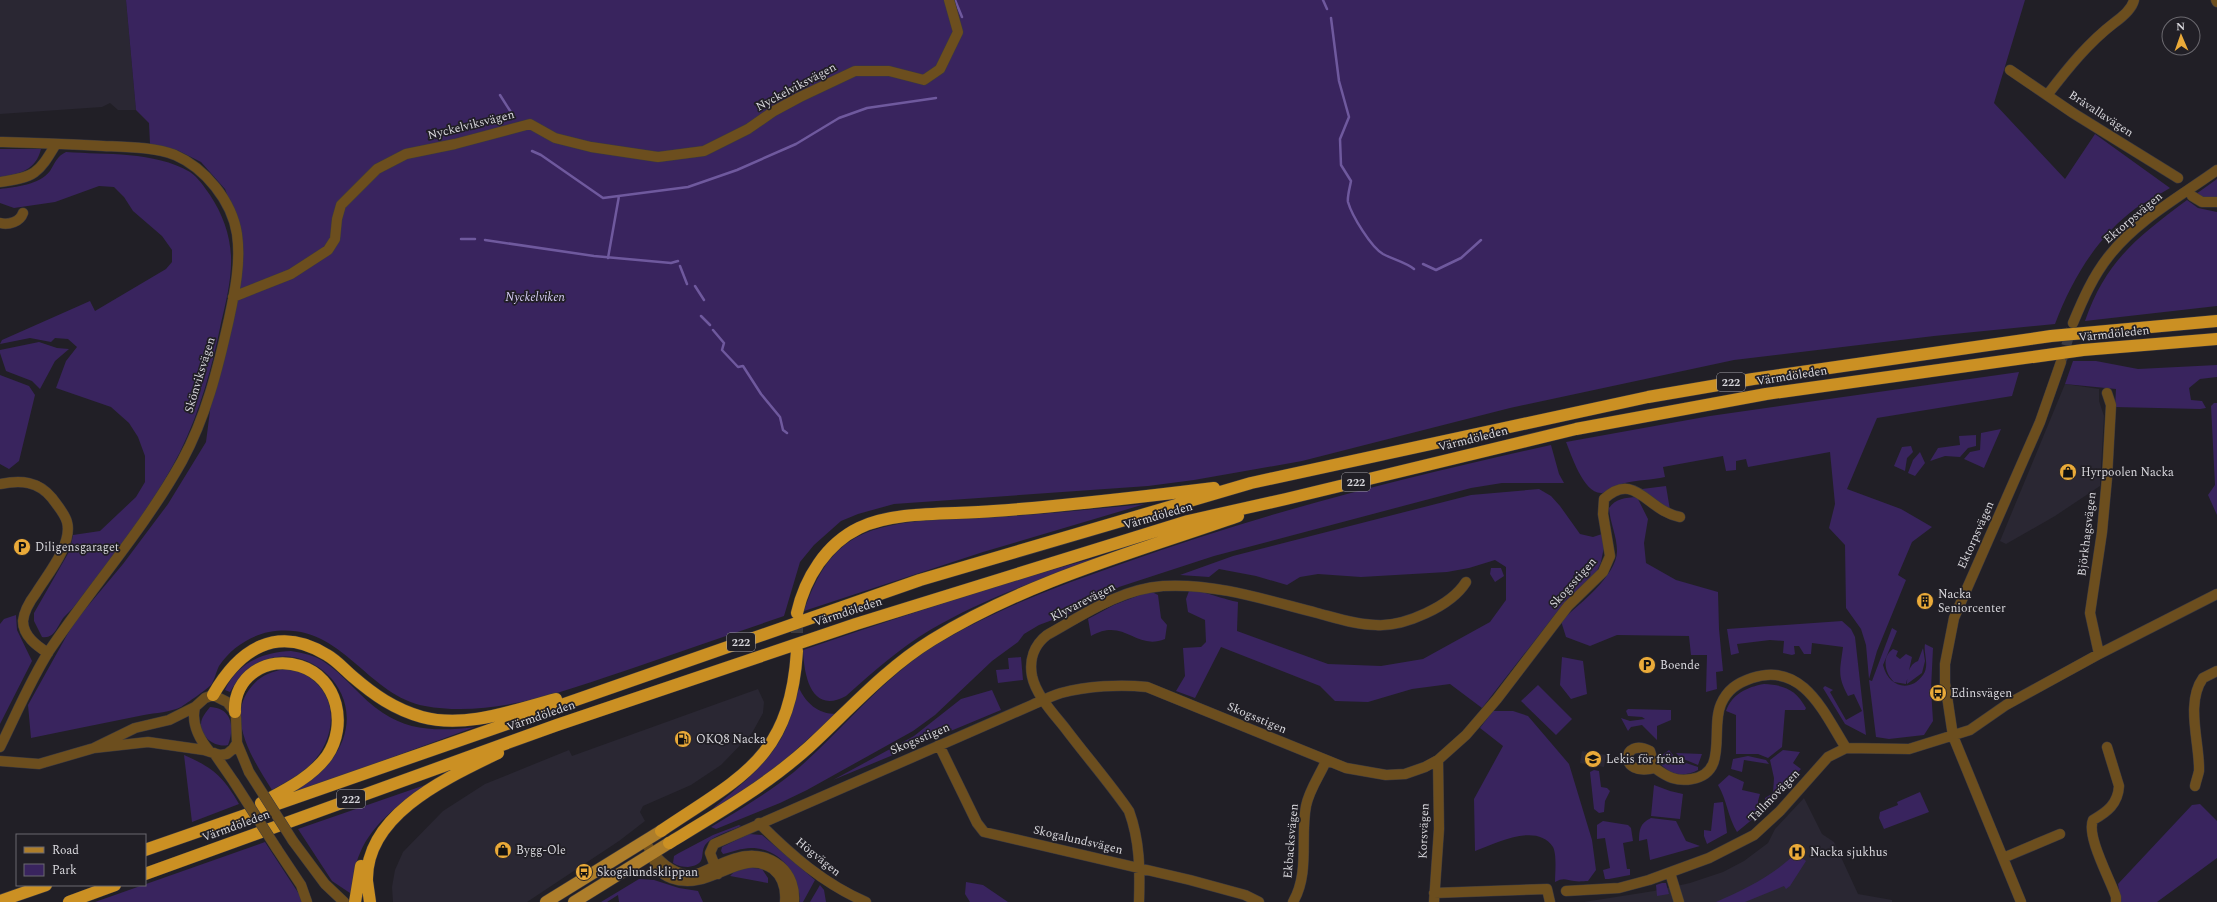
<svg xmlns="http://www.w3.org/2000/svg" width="2217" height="902" viewBox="0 0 2217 902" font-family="Spectral,serif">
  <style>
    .built { fill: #2a2733 }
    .green { fill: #39245e }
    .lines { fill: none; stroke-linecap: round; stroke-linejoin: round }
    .stream { stroke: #6f599e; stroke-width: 2.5 }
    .minor-tunnel { stroke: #3d3b41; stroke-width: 10; stroke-dasharray: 10 5; stroke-linecap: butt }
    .highway-tunnel { stroke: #3d3b41; stroke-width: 12; stroke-dasharray: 12 6; stroke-linecap: butt }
    .minor-casing { stroke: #3b3940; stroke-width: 11 }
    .major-casing { stroke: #3b3940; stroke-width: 13 }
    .highway-casing { stroke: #3b3940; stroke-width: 13 }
    .minor { stroke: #6c4e1e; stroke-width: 10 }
    .major { stroke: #ae7e2a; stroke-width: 12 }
    .highway { stroke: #cb9023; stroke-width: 12 }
    .minor-bridge-casing { stroke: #3b3940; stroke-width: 11; stroke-linecap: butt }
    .minor-bridge { stroke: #6c4e1e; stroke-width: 10 }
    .labels { text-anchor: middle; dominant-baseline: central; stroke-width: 3.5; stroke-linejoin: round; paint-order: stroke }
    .shield { fill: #211f26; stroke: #a2a0a6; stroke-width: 1 }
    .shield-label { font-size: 11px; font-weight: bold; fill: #d9d8dd }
    .street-label { font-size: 12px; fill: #d9d8dd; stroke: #211f26 }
    .park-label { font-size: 12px; font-style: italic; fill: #d8cef6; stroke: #211f26 }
    .poi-label { font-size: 12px; fill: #d9d8dd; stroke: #211f26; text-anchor: start }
  </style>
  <rect width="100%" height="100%" fill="#211f26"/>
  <path class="built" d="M0,0H126L136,110H118L110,103L102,107L0,114Z
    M2065,384L2099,389V401L2104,416L2100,486L2055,516L2006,544L2000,541Z
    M758,689L764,702L763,713L752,733L721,765L691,785L643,806L640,812L645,821L619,841L527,902H393L392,887L395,870L403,852L443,811L485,784L569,750L572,756Z
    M1582,751L1606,755L1604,767L1580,763Z
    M1804,798L1822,834L1834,842L1858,894L1892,900V902H1584L1654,891L1690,883L1723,872L1744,861L1768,843L1775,829Z"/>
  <path class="green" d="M126,0H2025L1994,103L2065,179L2095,134L2170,188C2159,195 2147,201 2136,208C2097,237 2072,279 2055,324L1934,336L1734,360L1510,408L1302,461L1194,480L1148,486L894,504L858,514L841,521L814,545L800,562L784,616C735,633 687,649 639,666C573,688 495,719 425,706C365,695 341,619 269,632C249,636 230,649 219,666C216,672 215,679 211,685C206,690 187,703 181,707C171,712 155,713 144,715C106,723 68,730 31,738L28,705L67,635L77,619L123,564L168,504L206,442L211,403L240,282L242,233L225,189L201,162L177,150L150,144L149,123L136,110Z
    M0,149H41C36,170 20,174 0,177Z
    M66,152C106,155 154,151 190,172C198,177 205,188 210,195C222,213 230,234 231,256C232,278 226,302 221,323C212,368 200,411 180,452C152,507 110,559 73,608C70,611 67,614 64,617C57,626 55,639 42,637L34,621V613L70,550L73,535L100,531L136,497L145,482V456L138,437L129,423L111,407L56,388L66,361L77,347L68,339L55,338L51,342L30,338L0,344L2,340L90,301L95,311L166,269L172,262V250L162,236L133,211L124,197L114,187L99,186L55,202L14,208L0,203V189C16,187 39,185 50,171C55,163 57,156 66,152Z
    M2217,179V198L2208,199L2196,194Z
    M2187,200L2198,208L2217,212V306L2085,321C2106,260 2138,237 2187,200Z
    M39,342L57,348L69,349L55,361L40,389L32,381L6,371L0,353V350Z
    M2073,361H2096L2138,369L2217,365V377L2200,379L2189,388L2191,400L2202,401L2206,408L2200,409L2115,407L2116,389L2065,384Z
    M2019,372L2012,396L1877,418L1847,489L1901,509L1932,527L1912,542L1898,575L1906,580L1877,651L1869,679L1866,645L1861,629L1846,608L1845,545L1829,528L1835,504L1830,452L1748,467L1746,459L1736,461V470L1726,471L1723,456L1663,467L1665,477C1652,480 1637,480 1625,483C1617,485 1610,492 1602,493C1584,495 1571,454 1566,442L1710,416Z
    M0,375L29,386L35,395L19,461L9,469L0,464Z
    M2214,403H2217V515L2208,495L2215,485L2211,406Z
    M2001,429L1984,468L1964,459L1970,452L1980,450L1981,433Z
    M1976,435V446L1968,448L1960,457L1945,456L1930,461L1938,448L1960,445L1959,436Z
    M1551,445L1559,474L1564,483H1502L1471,488L1214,556L1119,587L1071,613L1039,625L1024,634L1018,642L992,661L935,715L913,731L807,790L780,803L716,829L711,827C739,810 768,793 794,772C842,731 879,681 934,646C993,610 1058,586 1124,563C1262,513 1407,477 1551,445Z
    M1911,446L1913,452L1907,458L1905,471L1894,466L1902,447Z
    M1920,452L1925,463L1915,476L1908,473L1913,460Z
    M1666,486L1670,510L1640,490L1642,489Z
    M1539,489L1551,496L1560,506L1580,534L1593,537L1602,534L1604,547L1601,562L1594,578L1567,599L1482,708L1450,684L1412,689L1368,702L1335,701L1320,686L1221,647L1195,698L1176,691L1185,676L1183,648L1201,647L1206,642L1205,620L1188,612L1186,599L1189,591C1199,589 1225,600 1238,602L1237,631L1328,664L1381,666L1423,659L1490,622L1506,600V567L1495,560L1469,568L1447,572L1361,577L1318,574L1300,577L1287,585L1256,576L1219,569L1209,577L1180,575L1233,556L1471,495Z
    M1637,497L1648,519L1644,543L1646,563L1676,580L1718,592L1719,629L1723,671L1716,672L1717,689L1706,692L1707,655H1691L1689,636L1617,635L1590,646L1566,637L1561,621C1578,605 1617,576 1617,551C1617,536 1610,523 1609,508C1616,498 1625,498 1637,497Z
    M1145,504L983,552L804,611C814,582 827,554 855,538C897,515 965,520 1013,516C1057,513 1101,508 1145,504Z
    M1124,550C1058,573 991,594 930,630C900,648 873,672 846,696C811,715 804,675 803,650C909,614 1016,578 1124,550Z
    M1491,568H1501L1504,576L1495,582L1490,574Z
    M1145,593H1154L1158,595L1161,618L1167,625L1165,639C1135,651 1125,617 1091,636L1088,619L1114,605Z
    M16,615L17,630L32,661L0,724V624L4,619Z
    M1842,621L1851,629L1855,637L1866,735L1845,724L1823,688L1825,686L1833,690L1830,692L1846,720L1862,711L1854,694L1848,696C1837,675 1840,671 1843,647L1812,643L1811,654H1804L1799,646H1794L1795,654L1792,655L1783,653L1784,641L1770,640L1737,644L1739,653L1731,655L1727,629Z
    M1892,628L1897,631L1883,665C1888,686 1909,694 1923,675C1930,665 1923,653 1925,644L1933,648L1931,689L1933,721L1924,735L1889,739L1876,737L1869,680L1872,681Z
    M1923,648L1925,661L1922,673L1907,684C1907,675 1909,664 1918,661Z
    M1893,649L1898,651L1896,656L1900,659L1906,654L1912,657L1906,684L1894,682C1885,674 1881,657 1893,649Z
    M291,651C302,653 314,655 323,661C345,675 361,699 383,713C411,732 443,731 475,727L292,794C305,784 320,775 330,762C389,688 277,609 230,692L225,690C237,663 263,652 291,651Z
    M1021,657L1023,680L998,683L996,670L1009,669L1008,658Z
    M1562,657L1583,661L1587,694L1571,699L1560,685Z
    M284,669C302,671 312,676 323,691C339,715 329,748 309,766C298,776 284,783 272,790C254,761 224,717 252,686C261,675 271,672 284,669Z
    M1764,684C1785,685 1796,690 1806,708L1805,710H1785L1782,747L1768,758L1758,754H1736V715L1726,711C1732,694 1747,687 1764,684Z
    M1538,685L1572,719L1556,735L1521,701Z
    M799,688C806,703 818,714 836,714L769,774L709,812C735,789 764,769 782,737C790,722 794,704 799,688Z
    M992,690L1001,710L833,780L914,736L961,699Z
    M210,707C232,708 235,727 228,745C216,748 201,738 201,724C201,718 206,712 210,707Z
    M1628,709L1671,710V720L1657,726V740L1642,725L1631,727L1628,731L1621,718L1630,721L1645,719L1642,717L1628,716L1626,711Z
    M1493,711H1513L1528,716L1569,764L1592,840L1596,870L1588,881C1584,881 1579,882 1574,881C1566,880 1564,877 1555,882C1555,873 1557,855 1553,847C1537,822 1496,843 1475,851L1474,799L1503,746L1480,728Z
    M1669,750L1677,760L1698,767V770C1681,779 1666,773 1657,759Z
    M1783,750L1800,752L1793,763L1801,769L1765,810V798L1773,793L1774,778L1770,760Z
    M1676,753L1702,754L1698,765L1681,758Z
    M184,755C212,767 224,777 239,804L192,822Z
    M1748,756L1766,760L1769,764L1744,760L1742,772L1731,769L1733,759Z
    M1594,770L1599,771L1601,787L1607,788L1610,791L1605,801L1604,812L1599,813L1594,809L1590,772Z
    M1729,775L1744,782L1742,790L1760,794L1758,801L1760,813L1737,832C1728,818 1727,800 1718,785Z
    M428,784C402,802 373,822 360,853C354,865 354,881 353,895L332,881L298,829Z
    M1654,785L1670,791L1683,794L1680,819L1651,816Z
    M1920,792L1929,812L1884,829L1879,818L1880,812L1898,805L1897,802Z
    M1723,802L1727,833L1707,844L1704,836V830L1711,831L1714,803Z
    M2200,804L2217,821V858L2157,902H2121L2118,884L2192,805Z
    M1651,818L1676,821L1686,841L1700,846L1650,860L1647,839L1639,841C1639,830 1640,823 1651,818Z
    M1603,821L1628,825L1631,828L1633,841L1623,843L1627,869H1630V875L1609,879H1605L1603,870L1610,868L1605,838L1597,839V825Z
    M739,825L741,826C731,831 718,834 709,841C696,851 711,864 688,867C683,867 678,866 673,863L674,856L679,853L713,835Z
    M749,834L762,835L815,880L803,902H800C800,875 780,848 751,848C742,848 732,852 723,854L721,851L722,847Z
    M265,842L299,894L302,902H95Z
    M1796,853L1806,861L1790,886L1786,889L1784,886L1745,902H1716C1745,889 1773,876 1796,853Z
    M744,867L762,869L768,878V883L730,876L736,870Z
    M639,879L654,880L679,888L698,891L703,902H619L618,895L607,902H601Z
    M966,882L983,885L1008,902H970L965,894Z
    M1662,883H1666L1669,894L1657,896L1656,885Z
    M820,885L824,890L826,902H810Z"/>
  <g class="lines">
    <path class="stream" d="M955,0L962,17
      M1323,0L1327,9
      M1331,18L1339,81L1349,117L1340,139L1341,165L1351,181C1350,187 1347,197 1348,202C1352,216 1371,247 1383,254C1394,260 1405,262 1414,269
      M500,95L514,117
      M532,151L541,155L603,198L688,187L737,170L796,144L839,118L867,108L936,98
      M461,239H475
      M485,240L594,256L671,263L678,261
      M608,258L619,196
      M1423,264L1436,270L1461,258L1481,240
      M680,266L687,284
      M695,286L704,300
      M701,316L710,325
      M713,330L724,343L722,350L738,367L743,366L761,394L780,417L783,430L787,433"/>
    <path class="minor-tunnel" d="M2062,360L2071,329"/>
    <path class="highway-tunnel" d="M797,651V613"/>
    <g class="minor-casing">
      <path id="minor" d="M2216,0L2217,2
        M2010,70L2073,113L2178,178
        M2048,94C2068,68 2088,43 2114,23C2121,18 2132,9 2134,0
        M0,142C34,143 69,144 103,146C126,147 154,147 175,155C205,168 232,201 237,234C241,262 235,291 229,319C218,368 206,417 182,461C144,529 92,587 49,651C30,681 16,715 0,747
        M0,182C35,177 38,174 56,144
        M2192,196L2202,202H2217
        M0,223C9,225 20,222 23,213
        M233,297L291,274L328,250L335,239L337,219L341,205L377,169L406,154L455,144L530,124L555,138L591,147L658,157L704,151L748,129L774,111L800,97L855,71H889L924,80L940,69L958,32L949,0
        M2073,323C2083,299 2093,276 2109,256C2137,220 2181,196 2217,170
        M0,484C21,480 38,481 52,498C57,505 65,514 67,522C73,544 47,575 36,593C30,601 24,611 23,621C23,636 37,646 48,653
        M2099,654L2090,613L2102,532L2107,478L2111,405L2107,393
        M195,707C191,724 199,739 210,752
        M237,743L249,772
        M939,745L977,823L984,832L1190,880L1245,895L1259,902
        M2107,747L2119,786C2118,804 2107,812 2093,820C2086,836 2110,879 2116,897V902
        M214,753L234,782
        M0,761L39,764L94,748L135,728L169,720L195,707L205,698L213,695L227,702L235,712L236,717L237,743L233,749L227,754L220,755L204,750L148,742L94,748
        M1655,768C1617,778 1622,736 1650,751L1655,768C1667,777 1677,782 1692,779C1729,773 1710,729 1721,704C1727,690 1737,683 1752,678C1803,661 1824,713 1846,748L1909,749L1970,730L2006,705L2099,654L2217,594
        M2195,786C2196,781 2198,776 2199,771C2200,744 2185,703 2203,678L2217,671
        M759,823C791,855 824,884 866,902
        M293,841L325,884L344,902
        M644,841C654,856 669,873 688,875C696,876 702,872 709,869C733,858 756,847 780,866C791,875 795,889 794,902
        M277,849L301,885L307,902
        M652,853C655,865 659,874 671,878C710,893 740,846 773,869C783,877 786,890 785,902
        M2003,858L2060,834
        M1670,873L1679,902
        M718,874L710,853L714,844L1032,705C1041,701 1051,696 1061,693C1087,686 1120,684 1147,687L1346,768L1386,775L1405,774L1425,767L1438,760L1466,735L1497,699L1568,606L1603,572L1610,556L1603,514L1604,499C1635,470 1647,511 1680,517
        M1566,891L1619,888L1649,880L1709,858L1754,835L1780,811L1828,757L1846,748
        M1434,893L1547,889L1550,902
        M1139,902C1140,870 1140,841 1129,811C1109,782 1086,756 1065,728C1053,713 1036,695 1032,676C1029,660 1034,645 1047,635C1083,615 1120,589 1163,586C1216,583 1266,600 1317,613C1336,618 1357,625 1376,625C1404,627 1451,606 1466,582
        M1293,902C1310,873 1300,837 1306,806C1309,790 1320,775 1326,761
        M1434,902L1439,829L1438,760
        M2021,902L1953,736L1945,683V664L1954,618L2040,422L2061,362"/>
    </g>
    <g class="major-casing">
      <path id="major" d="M546,902L661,831
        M574,902L669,843"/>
    </g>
    <g class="highway-casing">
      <path id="highway" d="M797,613C805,578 826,544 859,528C896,510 953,515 994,511C1067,506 1141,497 1214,488
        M213,695C239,649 277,624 327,655C336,660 344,669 352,676C374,695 394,709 422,717C466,729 514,710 556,699
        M235,712C233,677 267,655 300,666C338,678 348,725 327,756C311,778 283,791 261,803
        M661,831C741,777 790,759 797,651
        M669,843C717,814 767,785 809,747C849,710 885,669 932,640C1025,582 1135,552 1238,516
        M145,850L920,580L1251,483L1648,397L1753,379L2051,336L2217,321
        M145,874L557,725L856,624L1188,521L1286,499L1576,429L1766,394L2083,350L2217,339
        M0,901L46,885
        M69,902L115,885
        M355,902L361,866
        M370,902C369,895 368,888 367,881C365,814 449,777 498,753"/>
    </g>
    <use href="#minor" class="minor"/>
    <use href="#major" class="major"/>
    <use href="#highway" class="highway"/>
    <g class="minor-bridge-casing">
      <path id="minor-bridge" d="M249,772L293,841
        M234,782L277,849"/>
    </g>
    <use href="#minor-bridge" class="minor-bridge"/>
  </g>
  <defs>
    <g id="shop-disc" transform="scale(0.9)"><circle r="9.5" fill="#eaaa39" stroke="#211f26"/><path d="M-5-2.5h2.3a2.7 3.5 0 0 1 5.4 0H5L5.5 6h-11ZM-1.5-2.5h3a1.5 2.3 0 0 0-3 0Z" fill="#111"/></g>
    <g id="parking-disc" transform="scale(0.9)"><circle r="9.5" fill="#eaaa39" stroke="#211f26"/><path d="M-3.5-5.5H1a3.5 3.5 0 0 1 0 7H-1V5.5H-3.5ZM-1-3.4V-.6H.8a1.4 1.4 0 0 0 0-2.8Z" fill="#111"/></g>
    <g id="building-disc" transform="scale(0.9)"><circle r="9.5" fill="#eaaa39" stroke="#211f26"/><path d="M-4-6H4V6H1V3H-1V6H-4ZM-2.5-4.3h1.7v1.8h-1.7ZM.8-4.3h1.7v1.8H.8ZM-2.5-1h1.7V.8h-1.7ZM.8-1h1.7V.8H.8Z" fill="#111"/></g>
    <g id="bus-disc" transform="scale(0.9)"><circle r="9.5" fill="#eaaa39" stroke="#211f26"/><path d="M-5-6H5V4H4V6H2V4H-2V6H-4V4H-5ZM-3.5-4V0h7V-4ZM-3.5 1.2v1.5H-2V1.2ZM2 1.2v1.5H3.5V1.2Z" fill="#111"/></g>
    <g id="fuel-disc" transform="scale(0.9)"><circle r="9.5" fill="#eaaa39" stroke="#211f26"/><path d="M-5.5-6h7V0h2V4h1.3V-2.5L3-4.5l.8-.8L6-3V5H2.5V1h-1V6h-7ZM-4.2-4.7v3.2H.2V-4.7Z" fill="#111"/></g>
    <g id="school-disc" transform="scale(0.9)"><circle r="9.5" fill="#eaaa39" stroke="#211f26"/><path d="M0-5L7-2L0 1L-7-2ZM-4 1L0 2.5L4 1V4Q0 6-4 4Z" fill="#111"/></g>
    <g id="hospital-disc" transform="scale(0.9)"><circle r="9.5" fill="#eaaa39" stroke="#211f26"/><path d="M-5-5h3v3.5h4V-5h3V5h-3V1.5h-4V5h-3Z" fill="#111"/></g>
  </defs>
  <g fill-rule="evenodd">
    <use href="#shop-disc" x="2068" y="472"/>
    <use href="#parking-disc" x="22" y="547"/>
    <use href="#building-disc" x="1925" y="601"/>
    <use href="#parking-disc" x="1647" y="665"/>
    <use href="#bus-disc" x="1938" y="693"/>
    <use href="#fuel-disc" x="683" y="739"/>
    <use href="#school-disc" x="1593" y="759"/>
    <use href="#shop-disc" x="503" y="850"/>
    <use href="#hospital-disc" x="1797" y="852"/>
    <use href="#bus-disc" x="584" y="872"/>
  </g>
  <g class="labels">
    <g class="shield">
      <rect x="1717" y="373" width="28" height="18" rx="3"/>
      <rect x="1342" y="473" width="28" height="18" rx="3"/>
      <rect x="727" y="633" width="28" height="18" rx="3"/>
      <rect x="337" y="790" width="28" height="18" rx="3"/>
    </g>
    <g class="shield-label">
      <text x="1731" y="382">222</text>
      <text x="1356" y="482">222</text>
      <text x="741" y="642">222</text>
      <text x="351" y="799">222</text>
    </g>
    <g class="street-label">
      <text transform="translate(796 87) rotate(-28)">Nyckelviksvägen</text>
      <text transform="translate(2101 114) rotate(33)">Bråvallavägen</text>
      <text transform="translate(471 125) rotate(-14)">Nyckelviksvägen</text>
      <text transform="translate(2133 218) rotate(-40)">Ektorpsvägen</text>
      <text transform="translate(2114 334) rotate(-6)">Värmdöleden</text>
      <text transform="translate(200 375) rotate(-73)">Skönviksvägen</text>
      <text transform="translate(1792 376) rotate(-9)">Värmdöleden</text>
      <text transform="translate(1473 439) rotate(-14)">Värmdöleden</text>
      <text transform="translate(1158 516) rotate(-16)">Värmdöleden</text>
      <text transform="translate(2087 534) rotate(-83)">Björkhagsvägen</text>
      <text transform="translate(1976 535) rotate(-66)">Ektorpsvägen</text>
      <text transform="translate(1573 583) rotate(-48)">Skogsstigen</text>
      <text transform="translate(1083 602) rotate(-27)">Klyvarevägen</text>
      <text transform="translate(848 612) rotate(-18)">Värmdöleden</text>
      <text transform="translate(541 716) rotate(-19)">Värmdöleden</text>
      <text transform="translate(1257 718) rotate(23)">Skogsstigen</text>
      <text transform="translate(920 739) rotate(-23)">Skogsstigen</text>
      <text transform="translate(1774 796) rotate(-46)">Tallmovägen</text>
      <text transform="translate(236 826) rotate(-20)">Värmdöleden</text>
      <text transform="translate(1424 831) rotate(-88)">Korsvägen</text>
      <text transform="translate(1078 840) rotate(13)">Skogalundsvägen</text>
      <text transform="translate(1291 841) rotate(-85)">Ekbacksvägen</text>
      <text transform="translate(818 857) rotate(39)">Högvägen</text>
    </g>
    <g class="park-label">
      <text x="535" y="297">Nyckelviken</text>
    </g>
    <g class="poi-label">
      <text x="2081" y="472">Hyrpoolen Nacka</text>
      <text x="35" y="547">Diligensgaraget</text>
      <text x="1938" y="594">Nacka<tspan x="1938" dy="14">Seniorcenter</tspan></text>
      <text x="1660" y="665">Boende</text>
      <text x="1951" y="693">Edinsvägen</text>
      <text x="696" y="739">OKQ8 Nacka</text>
      <text x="1606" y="759">Lekis för fröna</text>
      <text x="516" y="850">Bygg-Ole</text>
      <text x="1810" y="852">Nacka sjukhus</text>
      <text x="597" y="872">Skogalundsklippan</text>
    </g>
  </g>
  <rect x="16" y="834" width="130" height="52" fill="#211f26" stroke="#6b696f"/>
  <rect x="24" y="847" width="20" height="6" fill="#ae7e2a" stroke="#6b696f"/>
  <text x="52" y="854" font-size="12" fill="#d9d8dd">Road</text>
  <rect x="24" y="864" width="20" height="12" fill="#39245e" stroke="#6b696f"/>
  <text x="52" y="874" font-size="12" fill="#d9d8dd">Park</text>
  <g transform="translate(2181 36) rotate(358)"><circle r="19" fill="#211f26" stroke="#6b696f"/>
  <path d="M0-3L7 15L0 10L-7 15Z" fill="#eaaa39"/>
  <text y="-6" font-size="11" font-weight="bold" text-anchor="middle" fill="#d9d8dd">N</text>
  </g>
</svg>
